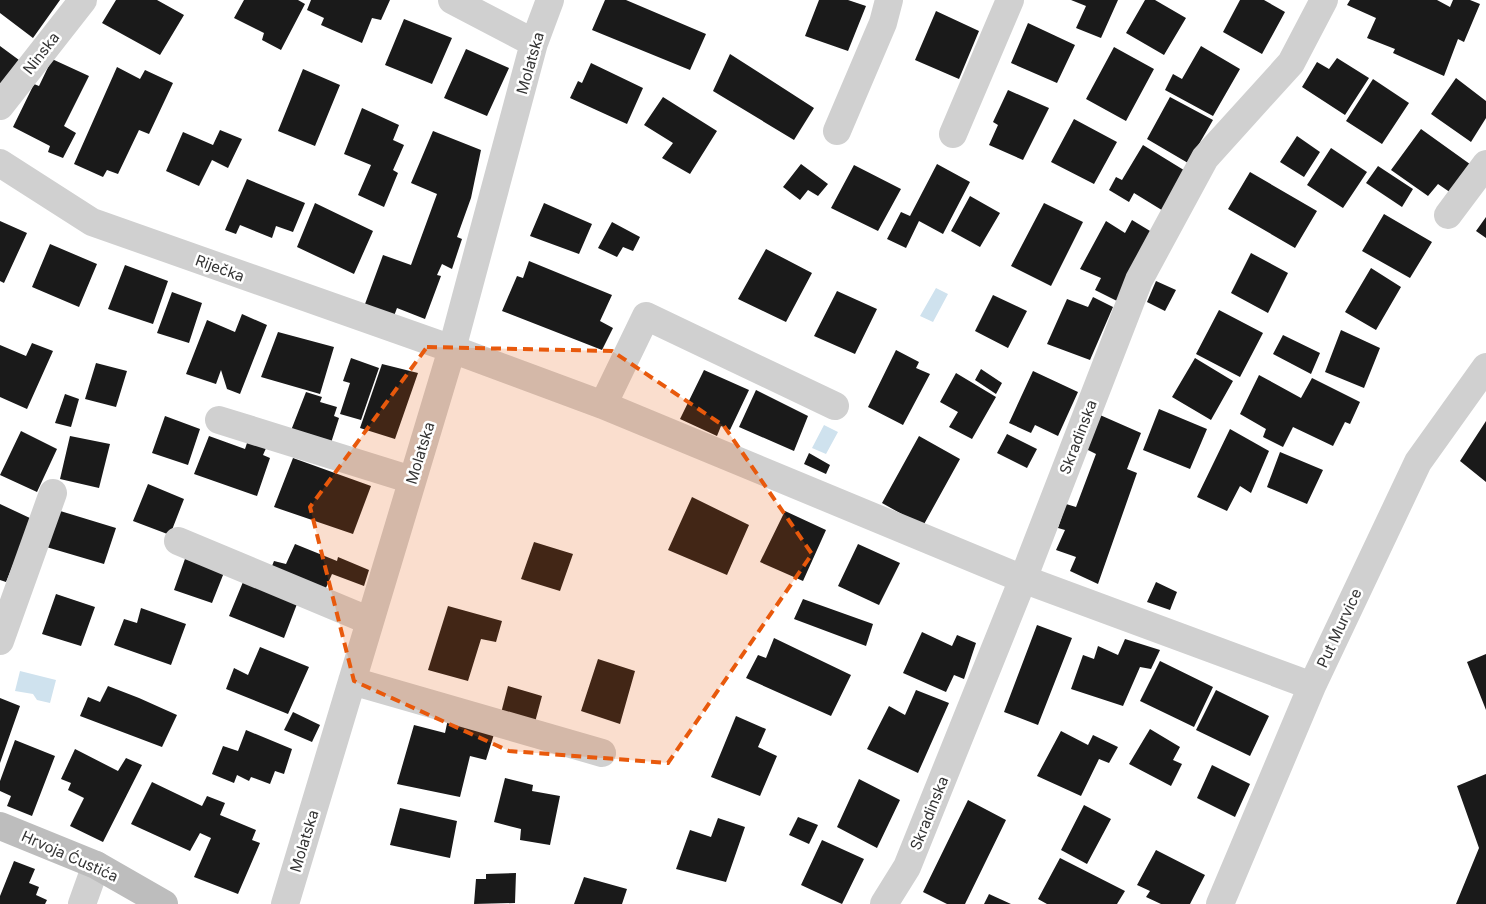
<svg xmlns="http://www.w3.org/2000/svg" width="1486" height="904" viewBox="0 0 1486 904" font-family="Inter,sans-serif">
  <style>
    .water { fill: #cfe2ee }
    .building { fill: #1a1a1a }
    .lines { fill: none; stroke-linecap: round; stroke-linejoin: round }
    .minor { stroke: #d0d0d0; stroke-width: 28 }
    .secondary { stroke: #bdbdbd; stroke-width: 28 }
    .marked { fill: #e8590c; fill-opacity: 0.2; stroke: #e8590c; stroke-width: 4; stroke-dasharray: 10 6; stroke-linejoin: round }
    .labels { text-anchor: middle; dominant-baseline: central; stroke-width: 5; stroke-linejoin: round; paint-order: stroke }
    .street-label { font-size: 15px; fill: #333; stroke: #fff }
  </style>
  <rect width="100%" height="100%" fill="#fff"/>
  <path class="water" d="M936,288L948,294L933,322L920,316Z
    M824,425L838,432L826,454L812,448Z
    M20,671L56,680L50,703L37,700L33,694L15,691Z"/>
  <path class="building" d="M0,0H60L33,38L0,13Z
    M116,0H157L184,15L160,55L102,23Z
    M244,0H298L305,4L281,50L262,40L264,33L234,18Z
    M311,0H390L381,20L372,18L362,43L321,25L324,18L307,10Z
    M605,0H626L706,34L690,70L592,30Z
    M819,0H848L866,6L848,51L805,36Z
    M1071,0H1118L1101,38L1076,28L1086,6Z
    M1145,0H1155L1186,18L1164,55L1126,33Z
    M1240,0H1264L1285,12L1262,54L1223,32Z
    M1350,0H1437L1450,7L1453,0H1470L1480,4L1464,42L1458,39L1444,76L1393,53L1395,49L1367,38L1376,18L1347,5Z
    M936,11L979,31L959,79L915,60Z
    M404,19L452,38L432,84L385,65Z
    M1028,23L1075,45L1057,83L1011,63Z
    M0,46L19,60L0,85Z
    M1201,46L1240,69L1213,116L1165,90L1173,74L1182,79Z
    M1114,47L1154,69L1126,121L1086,99Z
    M466,49L509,68L487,116L444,98Z
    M730,54L814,108L794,140L713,91Z
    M1337,58L1369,78L1345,115L1302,87L1317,62L1329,69Z
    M52,59L89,76L64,126L76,133L63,158L48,152L50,146L13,127L34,84L39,86Z
    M591,63L643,88L627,124L570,98L578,81L582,83Z
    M117,67L140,79L145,70L173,83L149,134L139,130L118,174L107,170L103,177L74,164Z
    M303,69L340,85L315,146L278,131Z
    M1456,78L1486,101V118L1471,142L1431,114Z
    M1373,79L1409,103L1382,144L1346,121Z
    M1008,90L1049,108L1023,160L989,145L998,125L993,122Z
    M663,97L717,131L690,174L662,158L673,143L644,125Z
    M1170,97L1213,120L1188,163L1147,139Z
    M362,108L399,125L393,140L404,145L393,170L398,173L384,207L358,195L371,165L344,154Z
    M1074,119L1117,142L1094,184L1051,162Z
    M1421,129L1474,167L1454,195L1438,184L1428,196L1391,170Z
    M220,130L242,139L228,168L212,160L199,186L166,171L183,132L213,145Z
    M433,131L481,150L471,198L457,237L462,239L452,269L442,264L437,275L441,276L425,319L397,308L394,316L365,304L383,255L411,265L437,194L411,183Z
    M1297,136L1320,152L1304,177L1280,162Z
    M1143,145L1187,172L1165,212L1134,193L1129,202L1109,190L1116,177L1122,180Z
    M1331,148L1367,172L1343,208L1307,185Z
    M801,164L828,184L818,196L808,190L800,200L783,187Z
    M937,164L970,182L943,234L919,221L906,248L887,239L901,212L910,216Z
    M854,165L901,189L878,231L831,208Z
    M1378,166L1413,189L1402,207L1366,183Z
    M1250,172L1317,211L1295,248L1228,209Z
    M247,179L305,203L293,232L276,226L272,238L240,225L236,234L225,230Z
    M970,196L1000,213L980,247L951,231Z
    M315,203L373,231L354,274L297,247Z
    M544,203L592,224L579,254L530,236Z
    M1044,203L1083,222L1051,286L1011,266Z
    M1384,214L1432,242L1410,278L1362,251Z
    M1486,217V238L1476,231Z
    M1132,220L1155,234L1117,301L1095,290L1101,278L1080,269L1106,221L1125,233Z
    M0,221L27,233L4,283L0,281Z
    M612,222L640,237L633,251L623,247L617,257L598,248Z
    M50,244L97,264L79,307L32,287Z
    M766,249L812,273L786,322L738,299Z
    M1251,253L1288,273L1268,313L1231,293Z
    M529,261L612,295L600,321L613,328L602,350L502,311L517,276L523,278Z
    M125,265L168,281L153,324L108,309Z
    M1371,268L1401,287L1376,330L1345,312Z
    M1156,281L1176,290L1165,311L1147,302Z
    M837,291L877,309L855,354L814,336Z
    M172,292L202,303L189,343L157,333Z
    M993,295L1027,311L1008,348L975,331Z
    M1093,297L1113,307L1090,360L1047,344L1067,299L1088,307Z
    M1219,310L1263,333L1240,377L1196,354Z
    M242,314L267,325L240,394L227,389L221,370L216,384L186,374L207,320L235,332Z
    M1341,330L1380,348L1364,388L1325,372Z
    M278,332L334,347L320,394L261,377Z
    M1283,335L1320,353L1311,374L1273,354Z
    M32,343L53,351L27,409L0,397V345L26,356Z
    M896,350L919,362L916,368L930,374L903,425L868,407Z
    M351,358L379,368L361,420L340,414L350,383L343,381Z
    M1195,358L1233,381L1211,420L1172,397Z
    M96,363L127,371L116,407L85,399Z
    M382,364L418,373L395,439L360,428Z
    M981,369L1002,383L996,394L975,380Z
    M704,370L749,390L730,430L721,426L717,436L680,419Z
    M1033,371L1078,392L1058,436L1035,425L1031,433L1009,423Z
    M956,373L996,397L972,439L949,427L958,412L940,402Z
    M1259,375L1301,398L1312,378L1360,402L1350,424L1345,422L1333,446L1293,427L1283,447L1263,437L1266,429L1240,414Z
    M756,390L808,416L794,451L739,427Z
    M306,392L322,397L320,402L337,407L334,416L339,418L330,446L290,433Z
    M65,394L79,399L71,427L55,423Z
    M1159,409L1207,429L1190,469L1143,450Z
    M1100,415L1141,433L1127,469L1137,473L1098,584L1070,571L1076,557L1056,550L1065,530L1058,528L1066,504L1076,507L1096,454L1086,449Z
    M165,416L200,429L188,465L152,453Z
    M1486,421V482L1460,461Z
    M1230,429L1269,451L1251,493L1240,486L1227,511L1197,497Z
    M21,431L57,449L37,492L0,475Z
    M1007,434L1037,449L1027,468L997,453Z
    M70,436L110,444L99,488L60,479Z
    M209,436L245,449L248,440L267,446L263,455L270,458L257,496L194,474Z
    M919,436L960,459L923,526L882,503Z
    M1280,452L1323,470L1307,504L1267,487Z
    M809,453L830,465L826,474L804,464Z
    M293,458L371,486L353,534L274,507Z
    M148,484L184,499L170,535L133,521Z
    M692,497L749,525L727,575L668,550Z
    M0,504L32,519L6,582L0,580Z
    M57,510L116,528L104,564L43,546Z
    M785,511L826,530L803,581L760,562Z
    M534,542L573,554L560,591L521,579Z
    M295,544L337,561L338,557L369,570L364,586L332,574L322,597L268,576L274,561L286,564Z
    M858,544L900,563L879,605L838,586Z
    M186,556L225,570L212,603L174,590Z
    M243,582L297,604L284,638L229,616Z
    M1156,582L1177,592L1170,610L1147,602Z
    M56,594L95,607L81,646L42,634Z
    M803,599L873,624L866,646L794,619Z
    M448,606L502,621L496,642L481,639L468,681L428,670Z
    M141,608L186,624L171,665L114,645L124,619L137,623Z
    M1037,625L1072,638L1038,725L1004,712Z
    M922,632L952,646L957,635L976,643L964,679L954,675L946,692L903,673Z
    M774,638L851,675L831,716L746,678L758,655L766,658Z
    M1125,639L1160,650L1151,669L1140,667L1123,706L1071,689L1083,655L1094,659L1098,646L1118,655Z
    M260,647L309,667L288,714L226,689L234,668L248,675Z
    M1486,654V710L1467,662Z
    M598,659L635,671L620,724L581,711Z
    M1160,661L1213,687L1194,727L1140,701Z
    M108,686L139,698L177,715L162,747L80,716L88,697L100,702Z
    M508,686L542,696L534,726L500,717Z
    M916,690L949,703L918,773L867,749L889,706L905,715Z
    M1216,690L1269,716L1250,756L1196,730Z
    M0,698L20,706L0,763Z
    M293,712L320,725L312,742L284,730Z
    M736,716L766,729L758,747L777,756L760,796L711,777Z
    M448,719L495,731L486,760L470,756L460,797L397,784L414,725L445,733Z
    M1150,729L1180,747L1173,760L1182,764L1171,786L1129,764Z
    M246,730L292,749L284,774L275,771L270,784L251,777L249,781L237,775L234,783L212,774L223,746L238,751Z
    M1061,731L1088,745L1093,735L1118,747L1109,763L1099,759L1081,796L1037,776Z
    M15,740L55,756L32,816L7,806L11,796L0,791V781Z
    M75,749L118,771L126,758L142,765L103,842L70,826L84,798L68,790L71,783L61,779Z
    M1212,765L1250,784L1235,817L1197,798Z
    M1486,774V904H1456L1479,848L1457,786Z
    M505,778L533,785L532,791L560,796L550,845L520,840L521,829L494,822Z
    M859,779L900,800L877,848L837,827Z
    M152,782L202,806L207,796L225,803L220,815L256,830L252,840L260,843L238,894L194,877L211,838L200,833L190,851L131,824Z
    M968,800L1006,820L965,904H947L923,892Z
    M1084,805L1111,819L1087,864L1061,850Z
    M400,808L457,821L450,858L390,845Z
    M798,817L818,825L809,844L789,835Z
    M718,818L745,827L726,882L676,869L690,830L711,837Z
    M822,840L864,859L842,904L801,885Z
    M1156,850L1205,875L1190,904H1161L1146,897L1150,891L1137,885Z
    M1060,858L1125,891L1117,904H1047L1038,899Z
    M14,861L35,869L29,883L39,887L36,895L47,900L45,904H0V896Z
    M516,873L515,903L474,904L476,879H486V874Z
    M584,877L627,889L622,904H574Z
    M989,894L1011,904H984Z"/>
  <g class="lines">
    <path class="minor" d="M452,0L534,43
      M0,106L83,0
      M837,131L883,23L889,0
      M953,134L1010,0
      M0,163L92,222L452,349L603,405L1023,579L1312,686
      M1448,215L1486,164
      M603,405L646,316L835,406
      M219,420L412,480
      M178,541L370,621
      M0,641L53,493
      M352,681L602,753
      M82,904L96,865
      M285,904L452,349L534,43L550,0
      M884,904L907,867L1023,579L1139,280L1205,158L1291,63L1324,0
      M1220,904L1312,686L1418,462L1486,367"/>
    <path class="secondary" d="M0,826L96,865L164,904"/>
  </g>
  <path class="marked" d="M427,347L612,351L724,426L812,554L668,763L509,751L354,681L310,507Z"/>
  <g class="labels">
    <g class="street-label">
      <text transform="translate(41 53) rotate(-52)">Ninska</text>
      <text transform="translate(530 63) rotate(-74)">Molatska</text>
      <text transform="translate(220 268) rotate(20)">Riječka</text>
      <text transform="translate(1078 437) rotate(-69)">Skradinska</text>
      <text transform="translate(420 453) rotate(-73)">Molatska</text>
      <text transform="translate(1339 628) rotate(-65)">Put Murvice</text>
      <text transform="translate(929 813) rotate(-68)">Skradinska</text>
      <text transform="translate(304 841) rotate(-73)">Molatska</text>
      <text transform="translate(70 856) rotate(24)">Hrvoja Ćustića</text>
    </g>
  </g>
</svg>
